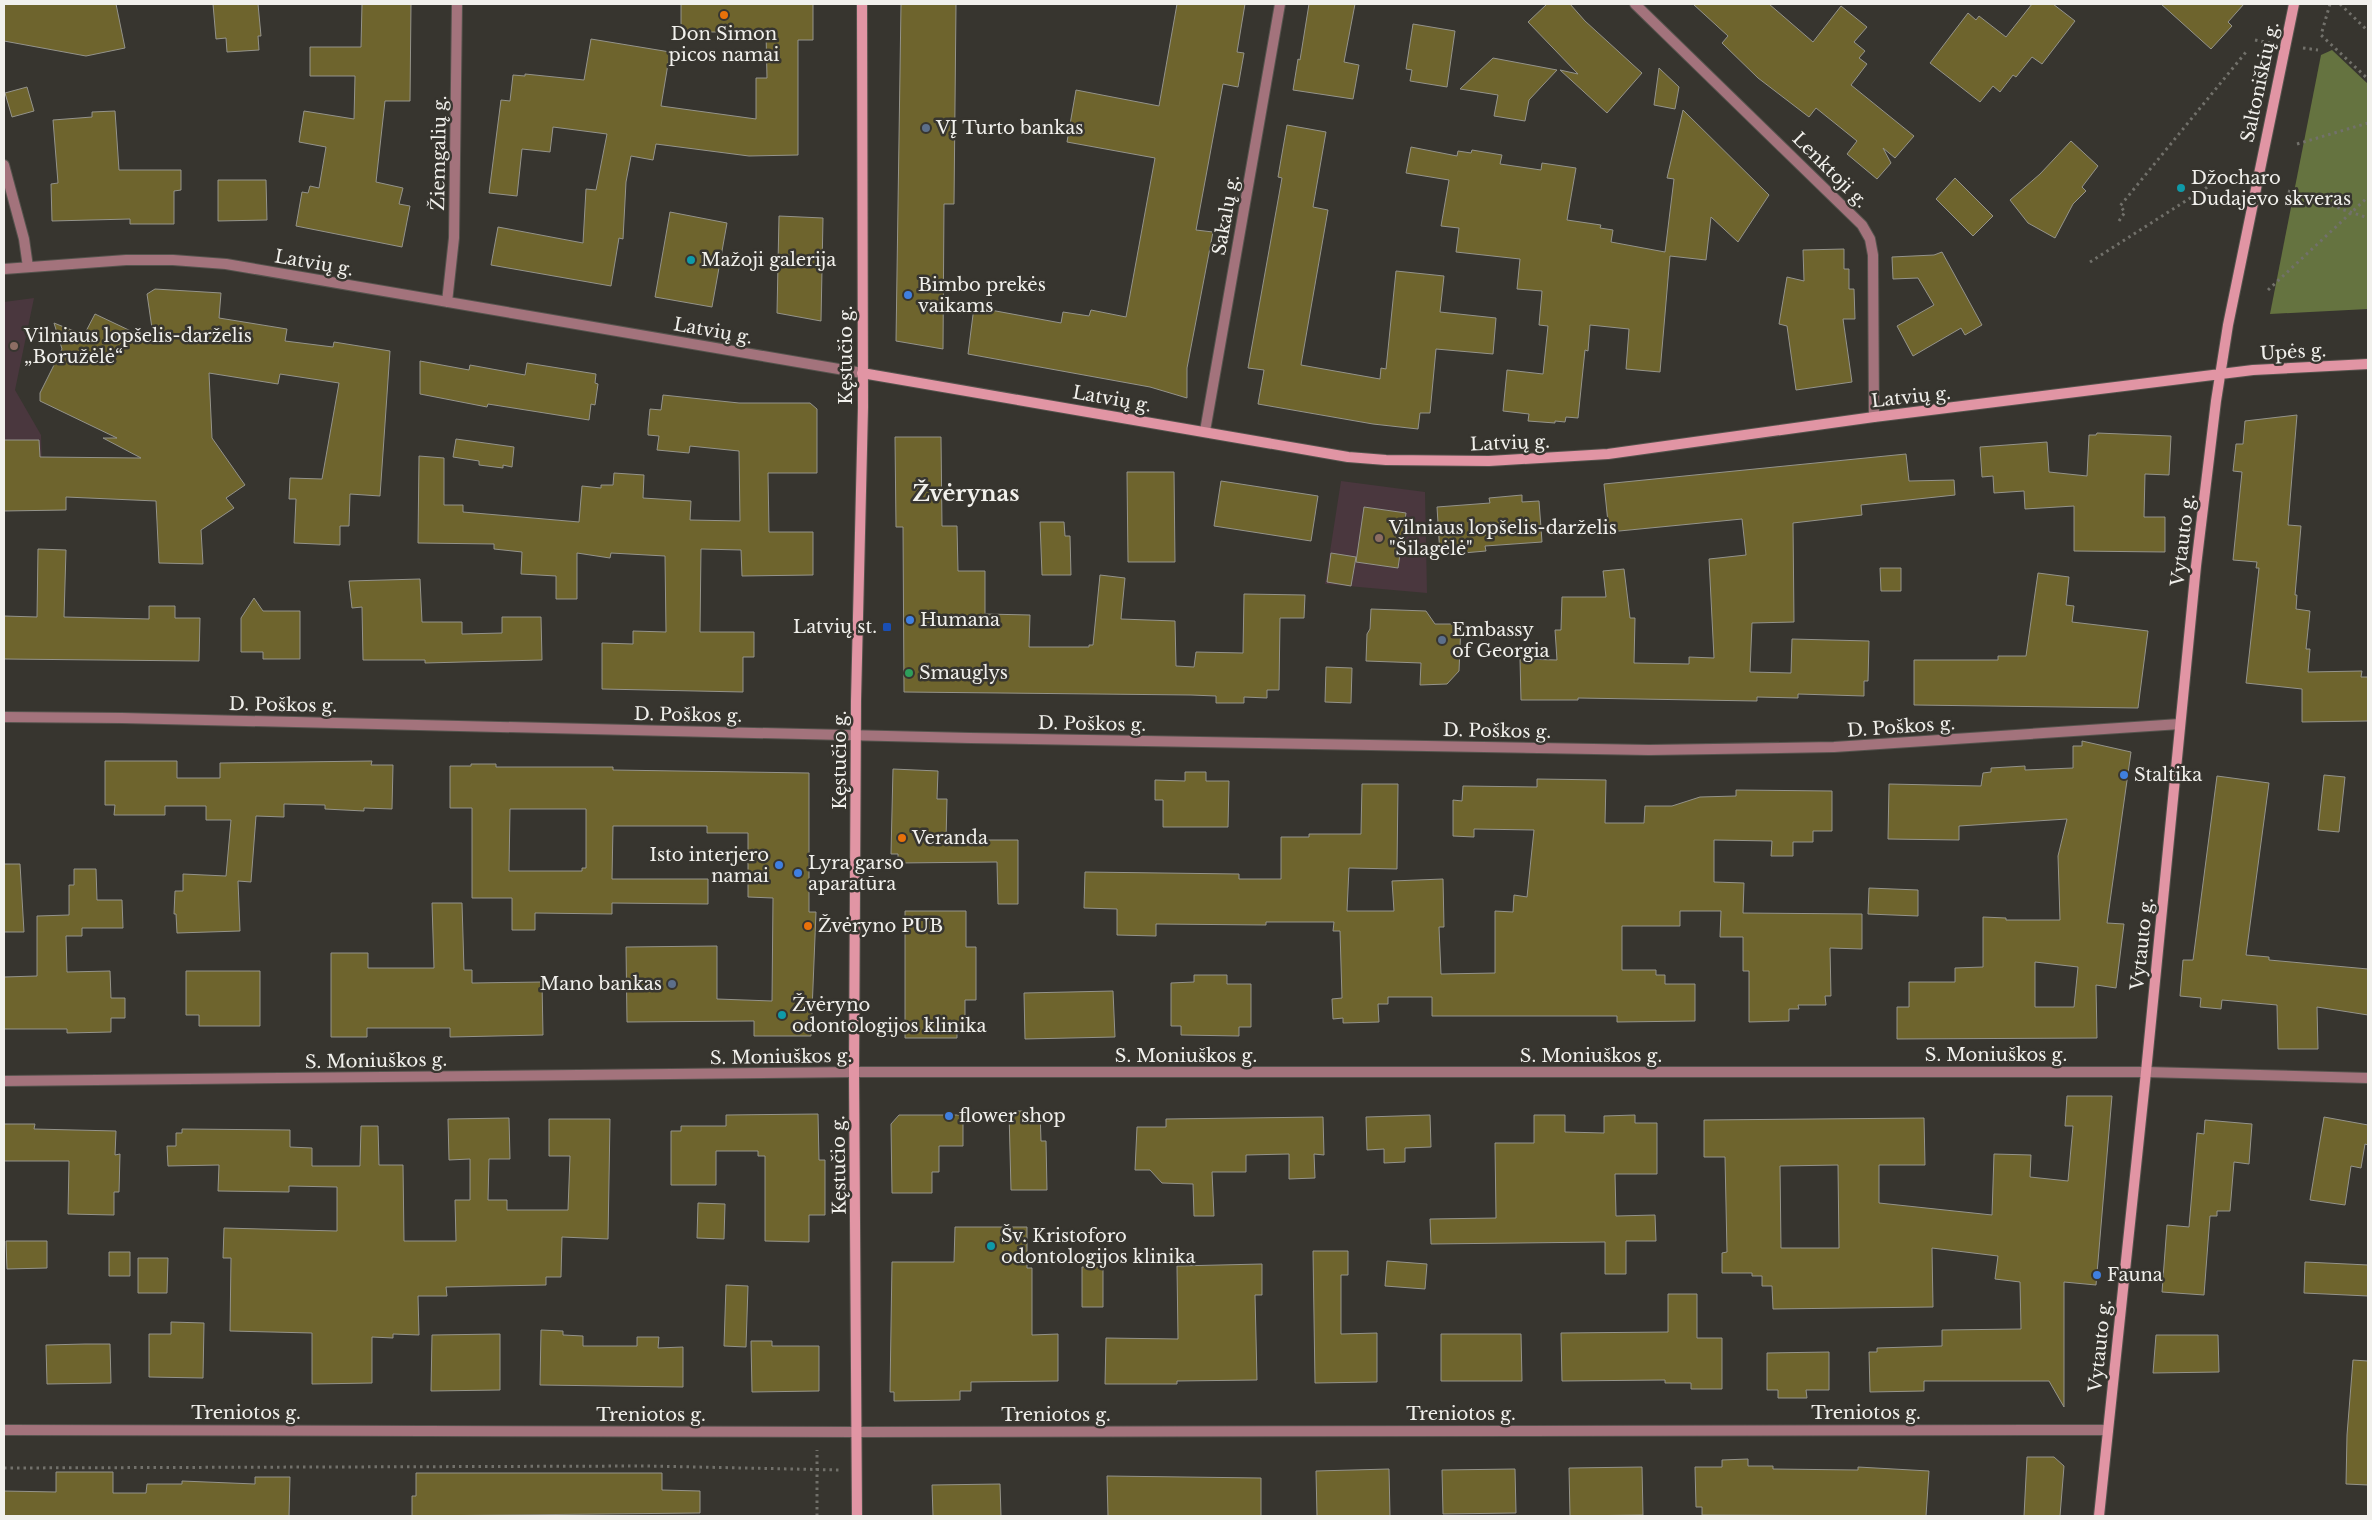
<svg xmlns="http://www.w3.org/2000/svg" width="2372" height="1520" viewBox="0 0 2372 1520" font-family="'Libre Baskerville',serif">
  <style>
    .education { fill: #4a373e }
    .forest { fill: #657340 }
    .building { fill: #6e642d; stroke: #94938b; fill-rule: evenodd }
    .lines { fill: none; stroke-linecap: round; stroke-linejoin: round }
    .street-casing { stroke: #55534d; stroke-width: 12 }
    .secondary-casing { stroke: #55534d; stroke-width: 12 }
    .path { stroke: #72716b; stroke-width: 3; stroke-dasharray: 2.5 4; stroke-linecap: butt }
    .street { stroke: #a3737c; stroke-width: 10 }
    .secondary { stroke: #e195a4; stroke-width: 10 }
    .food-dot { fill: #e8710a; stroke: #37352f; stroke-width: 2 }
    .service-dot { fill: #5c6f8a; stroke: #37352f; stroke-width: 2 }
    .culture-dot { fill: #0f9aa8; stroke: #37352f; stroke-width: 2 }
    .shop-dot { fill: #3f7fe0; stroke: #37352f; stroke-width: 2 }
    .education-dot { fill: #8d6e63; stroke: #37352f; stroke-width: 2 }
    .transit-dot { fill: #1a4fb4; stroke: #37352f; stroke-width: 2 }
    .leisure-dot { fill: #2e9e5b; stroke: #37352f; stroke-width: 2 }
    .labels { text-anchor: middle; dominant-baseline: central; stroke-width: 5; stroke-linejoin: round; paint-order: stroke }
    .poi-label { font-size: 18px; fill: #f1f0ec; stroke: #37352f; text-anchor: start }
    .street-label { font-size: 18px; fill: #f1f0ec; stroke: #37352f }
    .district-label { font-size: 22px; font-weight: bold; fill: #f1f0ec; stroke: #37352f }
  </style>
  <rect width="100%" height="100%" fill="#37352f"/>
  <path class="education" d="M34,298L15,390L41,435L42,466L4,469V302Z
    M1341,481L1425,492L1427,593L1325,584Z"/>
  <path class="forest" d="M2332,50L2368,84V309L2270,314L2321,55Z"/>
  <path class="building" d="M4,4H116L125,48L86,56L4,41Z
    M213,4H258L261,36H258L259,50L227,52L226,38L216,39Z
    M362,4H411L410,101H385L376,182L403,188L399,204L410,206L402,247L296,226L302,192L308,193L310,186L319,188L326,147L299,142L304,111L354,119L355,76H310V47H361Z
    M681,4H813V40H798V155L749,156L656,144L653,160L631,156L626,182L623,239L619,238L611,286L491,265L498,227L583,243L586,189L596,190L607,134L553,127L550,152L522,149L517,196L489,193L501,100L510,101L513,75L525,76V74L584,80L591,39L670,52L661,106L756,119V78H767L766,32H681Z
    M901,4H956L954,204H944L943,349L896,341Z
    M1177,4H1245L1237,52L1244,53L1238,87L1223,84L1196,230L1213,232L1187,368V398L1150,387L968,354L974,307L1061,323L1063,312L1089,316L1091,310L1126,317L1155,158L1067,142L1076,90L1159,106Z
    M1309,4H1355L1344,62L1359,65L1353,99L1293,90L1298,59L1300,60Z
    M1547,4H1570L1585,21L1642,73L1607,113L1560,70L1578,74L1528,22Z
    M1693,4H1769L1813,42L1841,6L1867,27L1854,42L1865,51L1859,58L1867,64L1851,85L1914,136L1895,158L1883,148L1891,163L1877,179L1847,154L1857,141L1816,108L1809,117L1758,78L1722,43L1728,36Z
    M2032,4H2053L2075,21L2042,64L2032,57L2016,77L2013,75L2000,92L1993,86L1980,102L1930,63L1968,13L1976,20L1979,16L2006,37Z
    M2161,4H2244L2228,22L2232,26L2211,49Z
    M1413,24L1455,31L1447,87L1410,81L1412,70L1406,69Z
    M1493,58L1557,70L1529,100L1525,121L1494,116L1498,95L1460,89Z
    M1659,68L1679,87L1675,109L1654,105Z
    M27,87L34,111L12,117L5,93Z
    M1683,110L1769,195L1738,242L1711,217L1706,260L1670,256L1660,372L1626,369L1629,329L1590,325L1588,351L1585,350L1578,418L1566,417L1565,422L1555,421V423L1528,421L1529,414L1503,411L1507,370L1543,374L1548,326L1539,325L1542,291L1517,289L1520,259L1456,252L1459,228L1441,226L1449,180L1406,173L1411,147L1457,156L1458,151L1471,153L1472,150L1502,155L1500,164L1541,170L1542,163L1576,168L1567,220L1601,225L1600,228L1613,230L1611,242L1665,252L1674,179L1667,178Z
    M115,111L119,170H181V190L174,191V224H130V219L52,221L51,184L58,183L53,120L92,117V112Z
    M1287,125L1326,132L1313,207L1328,210L1301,365L1380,379L1381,368L1386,369L1396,271L1444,276L1440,312L1496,318L1493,354L1436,349L1430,413H1420L1418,429L1373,424L1258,404L1264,370L1248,368L1282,178L1278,177Z
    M2071,141L2098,166L2082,187L2086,191L2073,204L2055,238L2028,223L2010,200L2040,174Z
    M1955,178L1993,216L1973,236L1936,199Z
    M218,180H266L267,220L218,221Z
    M670,212L727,223L712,307L655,297Z
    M779,216L823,218L821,321L777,313Z
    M1844,249V269H1849V289H1854L1855,319H1843L1852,382L1796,390L1787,326L1779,324L1787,277L1804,281L1803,250Z
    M1942,252L1982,325L1965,335L1961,328L1913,356L1897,326L1934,305L1918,278L1893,279L1892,257L1934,255Z
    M155,289L221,293L219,318L287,329L285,341L333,347L334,342L390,351L380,496L350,494L349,526H340V545L294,543L296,499H289L290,478L322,479L339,383L280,374L278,384L209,373L212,438L245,485L226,498L234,508L201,530L203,564L159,563L156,501L66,497V510L4,511V440H39L40,457L141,458L103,438H117L40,401V393L62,349L54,323L84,335L95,314L154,342L147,294Z
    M420,361L469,370L470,365L525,375L527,363L596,374L595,383L598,384L595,405L591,404L589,420L488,404L487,407L420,394Z
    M663,395L739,403H810L817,409V473H768L769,532H813V575L742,576L741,550L701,549L700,632H754V657H743V692L602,689V643L633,644V631L666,632L665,556L611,553L610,558L577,553V599H556V576L521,574L522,552L494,549V544L418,543L419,456L444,458V505H463V512L579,522L582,486L601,488V485H613L614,473L644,475L643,498L691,501L690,520L740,521L739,451L690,446L689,453L657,450L659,436L648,435V429L650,409L661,410Z
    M2297,415L2288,525L2301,526L2295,595H2297L2296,609L2310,611L2306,649H2310L2308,672L2362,671L2361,677H2368V721L2302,722V689L2246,683L2259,568H2256L2257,562L2233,560L2242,472L2233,471L2236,444H2243L2245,421Z
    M2097,433L2171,436L2169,475L2145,474L2144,517H2165V552L2074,551V506L2025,509L2024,491L1994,493L1993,476L1982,477L1980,447L2047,442L2049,472L2087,476L2089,435H2096Z
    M895,437H941L942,526H957L958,571H985V614L1030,615L1029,647H1089V645H1093L1100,575L1125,578L1121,619L1175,621L1176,666L1194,667L1196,652L1243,653L1244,594L1305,595L1304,618H1280L1279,690H1267V698L1244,697V703H1216V696L1191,695L904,692L903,527H896Z
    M456,439L514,447L512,467L503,465V468L479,465V461L453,457Z
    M1906,454L1909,481L1954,480L1955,495L1861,505L1862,515L1793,523L1794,622L1752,623L1750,672L1791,673L1792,639L1869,641L1868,681H1864V696L1798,694V698L1757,697V701L1578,698V700H1521L1520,659L1557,660L1555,630H1561L1562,597H1606L1603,571L1624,569L1630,618H1635L1634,663L1689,664V657L1714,658L1709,559L1746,555L1742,519L1609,532L1604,484Z
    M1127,472H1174L1175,562H1128Z
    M1221,481L1318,496L1311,541L1214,526Z
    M1522,495V502L1539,501L1542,542L1485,546L1486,551L1440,555L1437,507L1490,503L1489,498Z
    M1364,507L1406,513L1398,568L1356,562Z
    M1040,522H1064L1065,536H1070L1071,575H1042Z
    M38,549L66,550L64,617L149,619V606H175V618H200L199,661L4,659V616L37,617Z
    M1331,553L1356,557L1351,586L1327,582Z
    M1880,568H1901V591H1881Z
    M2038,573L2069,577L2066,605L2074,606L2072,622L2148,631L2138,708L1914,705V660H1998V656H2026Z
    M420,579L422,622H462V634L502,633V617H541L542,660L425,663V660H363L362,607L352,608L349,581Z
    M254,598L263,611H300V659H263V652H241V618Z
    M1371,609L1426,611L1435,624H1461L1459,671L1447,684L1420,685L1421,663L1366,661L1367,634L1370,629Z
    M1326,667L1352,668L1351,703L1325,702Z
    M2082,741L2131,752L2107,923L2124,924L2116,988L2096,985L2097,1038L1897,1039V1007H1909V982H1955V968L1983,967V917L2006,918V920H2060L2058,856L2067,819L1959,826V840L1888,839L1889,784L1981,786L1983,773L1991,772V768L2025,766V770L2073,768V746H2082ZM2035,962L2078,967L2074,1007H2035Z
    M105,761H177V778H220V763L372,761L371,765H393L392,809L364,808V811L325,809V805L284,804V817L256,816L251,882L238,881L240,931L177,933L176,914H174L175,891H183V874L226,876L231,820H206V806H165V815H114L115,805H105Z
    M471,764H496V767H613V770L809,773V912H816L811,1036H754V1021L627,1022L626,947L717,946V999L772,1001L773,898L748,897V833H707V826H613L612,879H708V904L612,903V914L535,913V930H512V898H472V808H450V766H471ZM510,809H586V868H582V871H509Z
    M893,769L938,771L937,799H947L946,840H1018V904H998L997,862L898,863V854H891Z
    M1185,772H1206V781H1229L1228,827H1163V800H1155V780L1185,781Z
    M2324,775L2345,777L2339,832L2318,830Z
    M2217,776L2269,783L2246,955L2269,957V960L2368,969V1015L2317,1007L2318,1049H2278L2277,1005L2222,1000L2221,1009L2200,1007L2201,998L2180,996L2183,960H2193Z
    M1537,779L1606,780L1605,823H1644L1645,806H1672L1700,797L1736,796V790L1832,791V831H1813V842H1793V856H1771L1772,841L1714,840V882L1744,883L1743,913L1862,914V949L1830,948L1831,996H1825L1826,1005H1798L1799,1009H1789V1021L1749,1022V971H1743V937H1720L1721,911H1680V926H1622V970H1656V975H1665V984H1695V1021L1617,1022V1016H1432V997H1388V1004H1378L1379,1022L1343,1023V1018L1333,1019L1332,999L1342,998L1340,931H1333L1334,922H1266V925L1156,924V936L1117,935V909L1084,908L1085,872L1239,874V879H1281V837H1309V834H1361L1362,784H1398L1397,869L1349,868L1347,911H1394L1392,881L1443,879L1444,927H1439L1441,974L1495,973V911L1513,912L1514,895L1527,897L1534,830L1474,829V837L1453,836V800L1462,801L1463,786L1537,787Z
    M4,864H20L24,932H4Z
    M74,869H96L97,900H122L123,928H82V936H66L67,972L110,971L111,998H125V1018H111V1032L67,1033V1029H4V977L37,976V916L69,915V885H74Z
    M1869,888L1918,890V916L1868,914Z
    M432,903H462L464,970H472V983L542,982L543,1035L450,1037V1028H367V1037H331V953H368V968H434Z
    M905,911H966V947H976V1000H965V1024H957V1038H905Z
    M186,971H260V1026H199V1015H186Z
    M1194,975H1227V984H1251V1027H1239V1036L1181,1035V1026H1171V983L1194,982Z
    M1113,991L1115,1037L1025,1039L1024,993Z
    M2067,1096H2112L2096,1285L2064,1282V1407L2049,1381H1924V1391L1870,1392L1869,1352H1877V1348L1942,1346V1330L2021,1329L2020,1282L1995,1279L1998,1256L1932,1248L1933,1307L1773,1309L1772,1286H1762V1276H1752V1273H1722V1253L1727,1252L1725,1157H1704V1120L1924,1118L1925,1165H1879V1203L1992,1215L1994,1154L2031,1155L2030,1177L2068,1181L2073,1126H2065ZM1838,1165L1839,1248H1781L1780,1166Z
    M1009,1111H1040L1041,1141H1046L1047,1190H1011Z
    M818,1114L819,1160H825V1215H809V1242L765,1241V1156H758V1151H716V1185H671V1131H681V1126H726V1115Z
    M899,1115H963V1146H939V1172H932V1193H892L891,1124Z
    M1430,1115L1431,1147L1405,1148V1162L1384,1163V1149L1367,1150L1366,1117Z
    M1534,1115H1565V1132L1604,1133V1116L1635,1115V1123H1657V1174H1615L1616,1216L1655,1215L1656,1241H1626V1274H1605V1242L1431,1244L1430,1219L1496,1218L1495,1143H1534Z
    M1323,1117L1324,1155L1314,1154L1315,1178L1289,1179V1154L1246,1155V1172H1212L1214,1216H1194L1193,1184L1162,1183L1150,1170H1135L1137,1127H1166V1119Z
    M2324,1117L2368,1125V1145L2365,1144L2361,1168L2351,1166L2345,1205L2310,1200Z
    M509,1118L510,1159H489L488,1200H507V1210H568L570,1156H549V1119H610L608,1239L562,1237L561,1277H546V1285L446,1287L447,1296H418L419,1335L393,1334V1338L372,1337V1383L312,1384V1333L230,1331L231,1258H223L224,1228L337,1231V1187L289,1186V1192L218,1191L219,1165L168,1166L167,1146H176V1133H182V1129L290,1130V1147L312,1148V1166H360L361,1126H378L379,1165H403L404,1241H456L455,1200H470V1159L449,1160L448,1119Z
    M2205,1120L2252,1124L2249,1164L2234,1162L2230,1211H2217V1216H2210L2204,1295L2162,1292L2167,1225L2189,1227L2197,1133L2204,1134Z
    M4,1124H35L34,1129L116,1131L115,1155L120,1154L119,1192H114V1215L68,1214L69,1161H4Z
    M698,1203L725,1204L724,1239L697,1238Z
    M955,1227H1027V1268H1032V1335L1058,1334V1381L971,1382V1391H960V1400L894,1401V1392H890L892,1262H954Z
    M6,1241H47V1268L7,1269Z
    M1313,1251H1348V1275H1341V1334L1377,1333V1382L1315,1383Z
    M109,1252H130V1276H109Z
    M138,1258H168L167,1293H138Z
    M1387,1261L1427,1264L1425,1289L1385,1286Z
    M2305,1262L2368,1265V1296L2304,1293Z
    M1262,1264V1295H1255L1257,1380L1177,1381V1384H1105L1106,1338L1178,1339L1177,1266Z
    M1082,1267H1103V1307H1082Z
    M726,1285L748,1286L746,1347L724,1346Z
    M1668,1294H1697V1338H1722V1389H1691V1383H1665V1380L1562,1381L1561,1333L1668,1332Z
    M171,1322L204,1323L203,1378L149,1377V1334H171Z
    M541,1330L563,1331V1335L583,1336V1346H637V1337H659L658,1348L683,1347V1387L540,1385Z
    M500,1334V1390L431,1391L432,1335Z
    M1441,1334H1521L1522,1381H1441Z
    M2156,1335H2218L2219,1372L2153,1373Z
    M751,1341H772V1346H819V1391L752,1392Z
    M85,1344H110L111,1383L47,1384L46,1345Z
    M1829,1352V1390H1806L1807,1398H1778V1390H1767V1353Z
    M2353,1360L2368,1361V1485L2346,1484L2347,1435Z
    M2027,1457H2054L2064,1466L2060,1516H2024Z
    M1748,1459V1466H1773V1469L1858,1470V1467L1929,1471L1926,1516L1702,1515V1507H1696L1695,1467H1722V1460Z
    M1642,1467L1643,1515L1570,1516L1569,1468Z
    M1389,1469L1390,1516H1317L1316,1471Z
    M1515,1469L1516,1513L1443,1514L1442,1470Z
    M56,1472H113V1493H146L147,1484H182V1481L255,1484V1477H290L289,1516H4V1491L56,1492Z
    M416,1473H662V1490L700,1491V1513L412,1516V1496H416Z
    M1107,1476L1261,1478V1516H1108Z
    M1000,1484L1001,1516H933L932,1485Z"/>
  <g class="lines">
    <g class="street-casing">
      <path id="street" d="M1635,4L1862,225L1870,239L1873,255L1874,417
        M4,165L24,239L28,267
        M4,269L126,260H173L226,264L862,373
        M447,302L454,238L457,4
        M1205,431L1280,4
        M4,717L122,718L970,738L1649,750L1834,747L2180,724
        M4,1081L854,1072H2146L2368,1078
        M4,1430L857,1432L2108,1430"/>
    </g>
    <g class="secondary-casing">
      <path id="secondary" d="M862,373L1348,457L1386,460L1489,461L1608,454L1874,417L2253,370L2368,364
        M857,1516L854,1072L856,701L863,407L862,4
        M2099,1516L2146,1072L2196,566L2216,401L2228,325L2294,4"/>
    </g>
    <path class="path" d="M2330,4L2321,35L2368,79
      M2340,4L2368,31
      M2255,40L2270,43
      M2303,48L2318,50
      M2297,144L2368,123
      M2288,191L2368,218
      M2119,221L2125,212L2120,206L2246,52
      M2090,262L2220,179
      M2268,290L2368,197
      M4,1468L647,1466L841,1470
      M817,1516V1450"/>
    <use href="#street" class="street"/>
    <use href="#secondary" class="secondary"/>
  </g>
  <g class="food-dot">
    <circle cx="724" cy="15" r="5"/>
    <circle cx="902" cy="838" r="5"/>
    <circle cx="808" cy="926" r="5"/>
  </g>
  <g class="service-dot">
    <circle cx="926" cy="128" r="5"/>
    <circle cx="1442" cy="640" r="5"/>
    <circle cx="672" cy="984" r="5"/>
  </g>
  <g class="culture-dot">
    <circle cx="2181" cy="188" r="5"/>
    <circle cx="691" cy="260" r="5"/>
    <circle cx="782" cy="1015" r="5"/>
    <circle cx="991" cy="1246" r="5"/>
  </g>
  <g class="shop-dot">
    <circle cx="908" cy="295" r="5"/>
    <circle cx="910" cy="620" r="5"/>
    <circle cx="2124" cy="775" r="5"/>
    <circle cx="779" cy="865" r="5"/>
    <circle cx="798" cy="873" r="5"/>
    <circle cx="949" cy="1116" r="5"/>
    <circle cx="2097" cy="1275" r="5"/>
  </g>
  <g class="education-dot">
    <circle cx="14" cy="346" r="5"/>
    <circle cx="1379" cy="538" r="5"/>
  </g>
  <rect class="transit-dot" x="882" y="622" width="10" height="10" rx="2.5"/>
  <circle class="leisure-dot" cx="909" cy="673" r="5"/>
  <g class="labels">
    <g class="poi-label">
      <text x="724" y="34" text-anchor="middle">Don Simon<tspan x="724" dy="21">picos namai</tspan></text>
      <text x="936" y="128">VĮ Turto bankas</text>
      <text x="2191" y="178">Džocharo<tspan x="2191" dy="21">Dudajevo skveras</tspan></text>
      <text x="701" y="260">Mažoji galerija</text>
      <text x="918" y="285">Bimbo prekės<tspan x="918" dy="21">vaikams</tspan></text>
      <text x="24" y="336">Vilniaus lopšelis-darželis<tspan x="24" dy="21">„Boružėlė“</tspan></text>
      <text x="1389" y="528">Vilniaus lopšelis-darželis<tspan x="1389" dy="21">"Šilagėlė"</tspan></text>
      <text x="920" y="620">Humana</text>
      <text x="877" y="627" text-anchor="end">Latvių st.</text>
      <text x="1452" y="630">Embassy<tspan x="1452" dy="21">of Georgia</tspan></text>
      <text x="919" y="673">Smauglys</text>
      <text x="2134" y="775">Staltika</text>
      <text x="912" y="838">Veranda</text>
      <text x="769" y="855" text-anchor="end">Isto interjero<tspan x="769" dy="21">namai</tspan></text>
      <text x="808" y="863">Lyra garso<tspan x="808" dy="21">aparatūra</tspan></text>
      <text x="818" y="926">Žvėryno PUB</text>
      <text x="662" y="984" text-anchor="end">Mano bankas</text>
      <text x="792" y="1005">Žvėryno<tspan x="792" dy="21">odontologijos klinika</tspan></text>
      <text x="959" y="1116">flower shop</text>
      <text x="1001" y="1236">Šv. Kristoforo<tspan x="1001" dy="21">odontologijos klinika</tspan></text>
      <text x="2107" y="1275">Fauna</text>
    </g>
    <g class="street-label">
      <text transform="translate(2260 82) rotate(-78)">Saltoniškių g.</text>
      <text transform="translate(439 153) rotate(-89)">Žiemgalių g.</text>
      <text transform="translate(1830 170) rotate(45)">Lenktoji g.</text>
      <text transform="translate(1226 215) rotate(-80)">Sakalų g.</text>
      <text transform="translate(314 263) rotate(10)">Latvių g.</text>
      <text transform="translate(713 331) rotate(10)">Latvių g.</text>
      <text transform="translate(2293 352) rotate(-3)">Upės g.</text>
      <text transform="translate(846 355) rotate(-90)">Kęstučio g.</text>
      <text transform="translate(1911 397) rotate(-6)">Latvių g.</text>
      <text transform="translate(1112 399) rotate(10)">Latvių g.</text>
      <text transform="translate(1510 443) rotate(-2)">Latvių g.</text>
      <text transform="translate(2183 540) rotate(-83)">Vytauto g.</text>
      <text transform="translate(283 705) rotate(1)">D. Poškos g.</text>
      <text transform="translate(688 715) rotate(1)">D. Poškos g.</text>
      <text transform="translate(1092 724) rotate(1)">D. Poškos g.</text>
      <text transform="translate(1901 727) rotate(-4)">D. Poškos g.</text>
      <text transform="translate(1497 731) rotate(1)">D. Poškos g.</text>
      <text transform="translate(840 760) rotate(-90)">Kęstučio g.</text>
      <text transform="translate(2142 944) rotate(-84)">Vytauto g.</text>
      <text x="1996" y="1055">S. Moniuškos g.</text>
      <text x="1186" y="1056">S. Moniuškos g.</text>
      <text x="1591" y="1056">S. Moniuškos g.</text>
      <text transform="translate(781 1057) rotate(-1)">S. Moniuškos g.</text>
      <text transform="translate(376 1061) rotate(-1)">S. Moniuškos g.</text>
      <text transform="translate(839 1165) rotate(-91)">Kęstučio g.</text>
      <text transform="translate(2100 1346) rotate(-84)">Vytauto g.</text>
      <text x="246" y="1413">Treniotos g.</text>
      <text x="1866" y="1413">Treniotos g.</text>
      <text x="1461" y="1414">Treniotos g.</text>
      <text x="651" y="1415">Treniotos g.</text>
      <text x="1056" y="1415">Treniotos g.</text>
    </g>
    <g class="district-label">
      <text x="966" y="493">Žvėrynas</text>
    </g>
  </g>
  <rect width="2372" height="1520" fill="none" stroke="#f1f0ec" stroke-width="10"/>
</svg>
